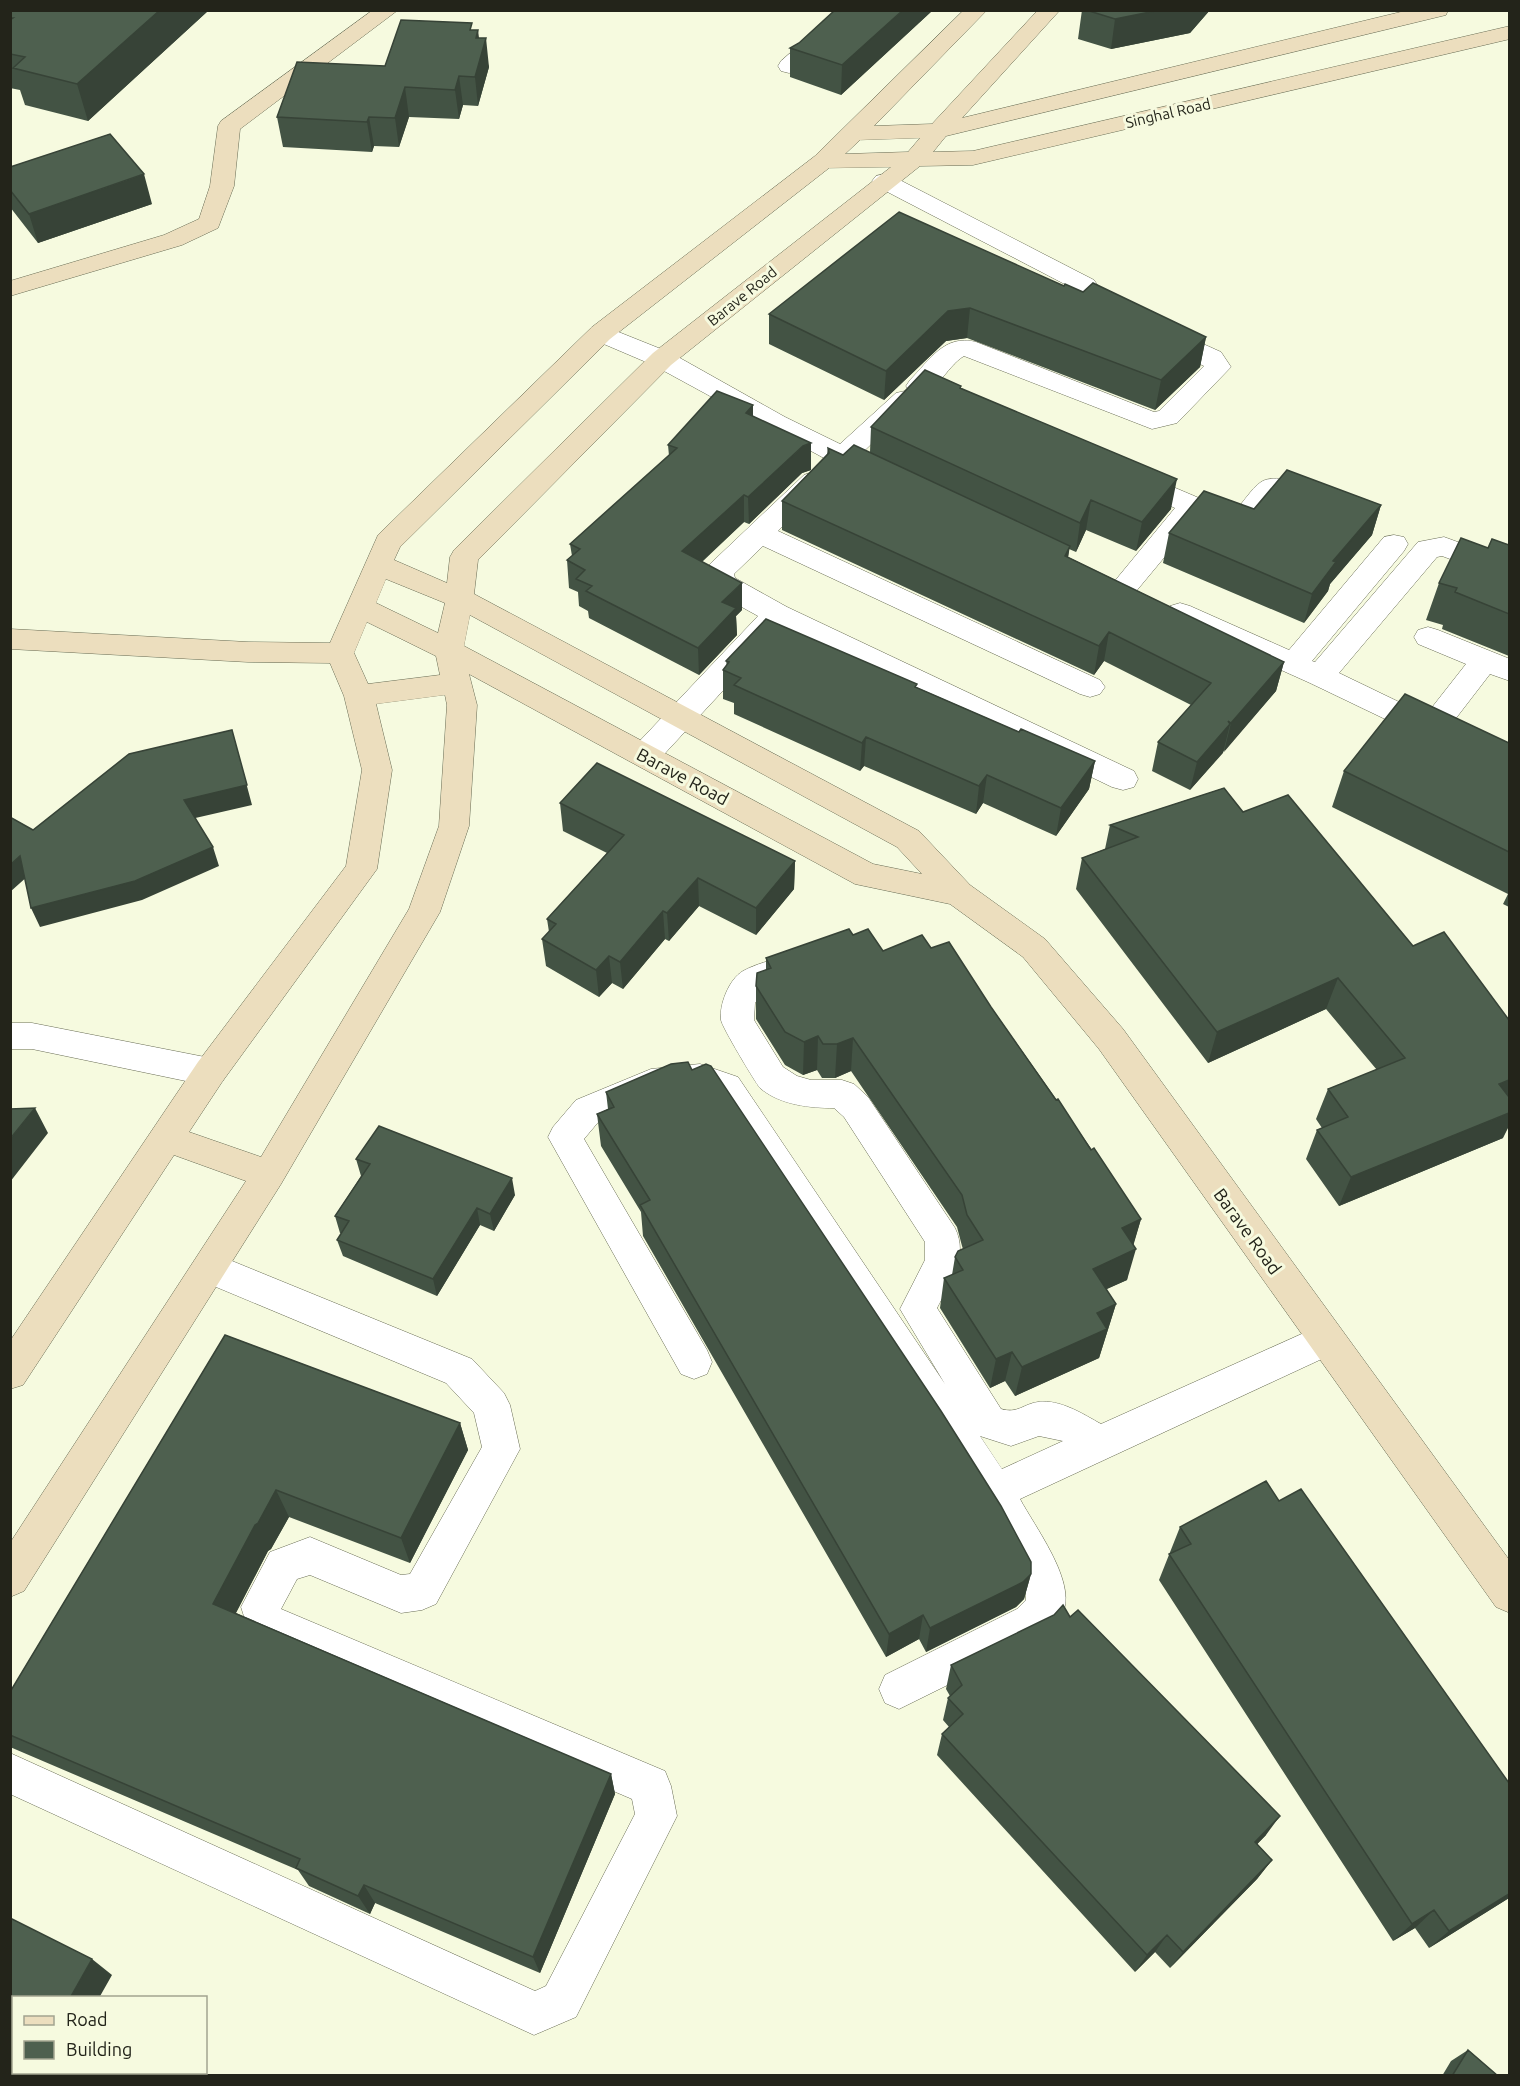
<svg xmlns="http://www.w3.org/2000/svg" width="1520" height="2086" viewBox="0 0 1520 2086" font-family="Ubuntu,sans-serif">
  <style>
    .lines { fill: none; stroke-linecap: round; stroke-linejoin: round }
    .street-casing { stroke: #696d55; stroke-width: 1 }
    .secondary-casing { stroke: #696d55; stroke-width: 1 }
    .street { fill: #fff; fill-rule: evenodd }
    .secondary { fill: #ecdebe; fill-rule: evenodd }
    .wall { fill: #435344 }
    .shaded-wall { fill: #374337 }
    .building { fill: #4e604f; stroke: #374337; stroke-width: 1.5 }
    .labels { text-anchor: middle; dominant-baseline: central; stroke-width: 6; stroke-linejoin: round; paint-order: stroke }
    .far-street-label { font-size: 15px; fill: #23241a; stroke: #f6fadf }
    .street-label { font-size: 18px; fill: #23241a; stroke: #f6fadf }
  </style>
  <rect width="100%" height="100%" fill="#f6fadf"/>
  <g class="lines">
    <g class="street-casing">
      <path id="street" d="M840,10H863L797,71L789,73L781,71L778,66L781,61Z
        M884,174L892,176L1094,280L1108,301L1221,352L1231,367L1177,423L1152,429L964,356C945,367 936,399 910,392L906,386L910,380C930,360 944,334 976,342L1154,412L1159,411L1204,366L1090,311L1076,290L876,186L872,181L876,176Z
        M601,325L671,353L785,417L840,444L896,393L905,391L914,393L918,399L861,454L875,462L879,468L875,474L866,477L833,463L653,365L592,339L588,333L592,327Z
        M1133,470L1232,512L1235,511C1243,503 1251,489 1261,482C1276,472 1318,485 1326,499L1323,505L1313,508L1278,497C1271,506 1262,520 1253,526C1236,537 1213,525 1197,518L1133,595L1123,598L1113,595L1109,588L1175,508L1124,485L1120,479L1124,473Z
        M813,472L822,475L826,481L778,531L1100,680L1105,687L1100,694L1090,697L1080,694L763,546L734,574L735,578L787,607L1134,771L1138,779L1134,787L1123,790L1112,787L781,628L656,763L645,766L634,763L630,755L634,747L758,616L711,590C706,581 705,573 710,564L804,475Z
        M1394,535L1404,537L1408,544L1404,551L1312,661L1315,662L1418,542L1444,537L1510,561V581L1442,556L1437,557L1339,673L1426,715L1466,664L1418,644L1414,637L1418,630L1428,627L1438,630L1510,659V681L1490,674L1450,726L1510,755V779L1310,683L1170,620L1166,613L1170,606L1180,603L1190,606L1289,650L1384,537Z
        M800,952L811,956L816,965L811,974L764,990L755,1003L754,1020L783,1067L797,1076L811,1080H842L854,1084L868,1097L955,1228C969,1257 950,1282 937,1308L1001,1409C1018,1414 1023,1404 1038,1402C1060,1399 1083,1414 1101,1424L1326,1323L1339,1327L1344,1339L1339,1351L1020,1499C1035,1527 1074,1578 1064,1610C1060,1621 1053,1628 1045,1637L899,1709L885,1703L879,1689L885,1675L1017,1609L1026,1600V1587L982,1504L714,1097L700,1092L654,1097L600,1120L584,1139L707,1350L712,1362L707,1374L694,1379L681,1374L548,1137L553,1127L576,1100L651,1069L700,1064L738,1077L945,1384L900,1309L925,1260V1242L844,1117L834,1108C810,1108 780,1105 760,1088C755,1082 722,1027 721,1020C719,1005 729,979 743,971C759,962 782,958 800,952ZM980,1436L1011,1446L1039,1436L1063,1441L1002,1469Z
        M10,1023H32L210,1058L222,1062L227,1072L222,1082L210,1086L32,1049H10Z
        M210,1252L472,1359L504,1393L510,1405L520,1449L436,1604L422,1610L401,1613L310,1575L297,1579L281,1609L665,1771L671,1786L677,1816L576,2017L534,2035L10,1794V1753L535,1991L546,1986L635,1814L632,1799L250,1635L241,1607L270,1552L310,1537L401,1575L410,1574L482,1447L474,1413L446,1383L197,1279L192,1268L197,1257Z"/>
    </g>
    <g class="secondary-casing">
      <path id="secondary" d="M373,10H398L240,129L234,186L218,228L182,245L10,296V281L164,235L199,219L210,186L218,126L221,121Z
        M964,10H987L874,126L932,124L1038,10H1060L962,118L1409,10H1448L1446,15L946,136L933,152L973,151L1510,26V39L973,165L920,166L671,365L478,560L474,594L919,831L970,885L1045,939L1123,1029L1510,1561V1613L1496,1607L1099,1049L1023,957L950,904L855,884L469,674L477,705L469,826L440,912L281,1184L24,1591L10,1597V1543L246,1181L174,1155L23,1385L10,1389V1341L198,1062L346,866L362,770L344,696L330,663L248,662L10,649V629L248,642L330,643L378,535L592,327L815,156ZM920,138L908,152L845,154L860,140ZM891,167L653,353L454,550L450,557L447,583L394,560L400,547L610,339L829,168ZM386,579L445,603L438,633L376,603ZM470,615L897,847L922,874L873,864L464,646ZM367,622L436,656L440,675L368,684L354,653ZM445,695L447,705L439,826L409,909L261,1157L189,1132L222,1082L377,869L392,770L376,704Z"/>
    </g>
    <use href="#street" class="street"/>
    <use href="#secondary" class="secondary"/>
  </g>
  <path class="wall" d="M10,10H209L88,121L25,105L20,90L10,88Z
    M933,10L841,95L790,77V48Z
    M1082,10H1210L1190,33L1111,49L1078,39Z
    M473,30L479,38L489,67L478,106L463,105L459,119L409,117L399,147L374,146L372,152L283,147L277,117L385,66Z
    M10,167L152,204L38,243L10,207Z
    M1064,286L1083,292L1206,337L1200,367L1155,410L967,338L946,341L884,400L769,344V314Z
    M961,386V388L1171,509L1136,551L1086,530L1076,552L1069,549L1068,557L1284,662L1276,691L1190,790L1152,771L1158,742L1191,705L1104,661L1094,675L782,530V501L827,454L828,448L843,455L870,452L871,427Z
    M753,405V416L811,470L802,473L749,524L744,522L702,562L742,610L736,616L737,635L699,675L589,618L588,611L579,606L578,592L569,588L567,560L572,556L570,544L669,456L668,445Z
    M1381,505L1372,535L1330,584L1328,591L1304,623L1163,563L1169,533L1254,509Z
    M1509,545V656L1442,629L1443,625L1426,620L1439,583L1488,548Z
    M726,661L916,687L1019,732L1095,761L1089,789L1056,836L983,803L976,814L864,766L860,771L734,714V703L723,699V670L727,666Z
    M1509,743V907L1503,904L1508,894L1332,807L1344,771Z
    M1224,788L1503,1138L1339,1206L1306,1159L1317,1130L1322,1128L1316,1119L1328,1089L1377,1070L1326,1009L1208,1063L1076,889L1082,858L1105,849L1110,825Z
    M560,803L795,861L794,889L756,935L699,906L669,941L665,939L623,989L612,983L599,997L546,966L542,939L549,932L547,919L607,853L563,831Z
    M853,935L883,951L931,948L991,1007L1141,1219L1133,1245L1127,1280L1106,1289L1116,1304L1099,1358L1015,1396L1005,1381L990,1388L940,1308L944,1278L952,1275L955,1257L963,1249L962,1246L957,1227L851,1071L835,1078H822L817,1070L803,1075L785,1065L756,1019V986L766,970V958Z
    M606,1092L1031,1574L1024,1599L1016,1607L926,1652L919,1639L886,1657L643,1236L641,1212L601,1146L597,1114L608,1109Z
    M356,1159L515,1195L494,1231L480,1225L437,1296L343,1256L337,1240L342,1233H340L335,1216L361,1176Z
    M225,1335L460,1423L468,1450L410,1563L289,1517L271,1549L268,1551L236,1613L611,1774L615,1794L540,1973L375,1903L370,1914L309,1886L298,1870L10,1747V1692Z
    M1180,1527L1509,1898L1429,1948L1415,1928L1393,1941L1159,1580Z
    M1070,1617L1266,1835L1257,1844L1272,1860L1257,1879L1170,1968L1155,1952L1135,1972L937,1755L942,1734L949,1727L943,1720L948,1698L950,1696L946,1689L951,1665Z
    M1468,2050L1498,2076H1442L1451,2061Z"/>
  <path class="shaded-wall" d="M160,10H209L88,121L77,84Z
    M903,10H933L841,95L842,65Z
    M1160,10H1210L1190,33L1111,49L1115,19Z
    M478,30L481,54L486,38L489,67L478,106L475,77L476,38Z
    M459,76L463,105L459,119L455,90Z
    M405,87L409,117L399,147L395,118Z
    M369,117L374,146L372,152L367,122Z
    M144,174L152,204L38,243L29,214Z
    M970,308L967,338L946,341L884,400L886,371L948,311Z
    M1206,337L1200,367L1155,410L1161,380Z
    M753,405V433L746,413Z
    M811,443V470L802,473L749,524L748,497L803,446Z
    M1177,479L1171,509L1136,551L1142,522Z
    M744,495V522L683,579L682,551Z
    M1091,500L1086,530L1076,552L1080,523Z
    M1381,505L1372,535L1330,584L1328,591L1304,623L1312,594L1333,561Z
    M1070,546L1065,575V556Z
    M742,583V610L736,616L737,635L699,675L698,648L722,602Z
    M1109,632L1104,661L1094,675L1099,646Z
    M1284,662L1276,691L1224,752L1231,723Z
    M1230,724L1223,753L1190,790L1197,762Z
    M232,730L252,805L191,819L184,800Z
    M866,737L864,766L860,771L862,743Z
    M1095,761L1089,789L1056,836L1061,808Z
    M987,775L983,803L976,814L979,786Z
    M213,847L219,866L142,900L40,927L31,908Z
    M20,856L29,875L10,892V865Z
    M795,861L794,889L756,935V908Z
    M698,878L699,906L669,941L667,913Z
    M663,911L665,939L623,989L620,962Z
    M609,956L612,983L599,997L596,970Z
    M1338,978L1326,1009L1208,1063L1217,1032Z
    M818,1036L817,1070L803,1075L804,1042Z
    M853,1038L851,1071L835,1078L837,1044Z
    M1509,1080V1103L1499,1084Z
    M35,1108L48,1133L10,1182V1139Z
    M1509,1113V1126L1503,1138L1339,1206L1351,1177Z
    M512,1178L515,1195L494,1231L490,1214Z
    M477,1208L480,1225L437,1296L433,1279Z
    M1141,1219L1132,1250L1122,1228Z
    M1136,1249L1127,1280L1085,1299L1093,1269Z
    M1116,1304L1099,1358L1015,1396L1022,1367L1097,1313Z
    M1012,1352L1005,1381L990,1388L996,1359Z
    M460,1423L468,1450L410,1563L401,1538Z
    M276,1490L289,1517L271,1549L268,1551L228,1628L213,1604L255,1525Z
    M1031,1574L1024,1599L1016,1607L926,1652L930,1628Z
    M923,1615L919,1639L886,1657L889,1634Z
    M611,1774L615,1794L540,1973L533,1957Z
    M1280,1816L1266,1835L1241,1861L1255,1842Z
    M1272,1860L1257,1879L1170,1968L1183,1952Z
    M364,1885L375,1903L370,1914L358,1896Z
    M1509,1894V1898L1429,1948L1449,1931Z
    M1434,1910L1415,1928L1393,1941L1412,1924Z
    M1167,1935L1155,1952L1135,1972L1147,1955Z
    M92,1959L112,1975L99,1998H70Z
    M26,2073H56L54,2076H24Z"/>
  <path class="building" d="M10,10H160L77,84L13,68L25,57L10,54V20L13,18H10Z
    M835,10H903L842,65L790,48L799,43Z
    M1086,10H1160L1115,19Z
    M401,20L472,23L470,30H478L476,38H486L475,77L459,76L455,90L405,87L395,118L369,117L367,122L277,117L297,62L385,66Z
    M110,134L144,174L29,214L10,190V167Z
    M899,212L1064,286L1065,284L1083,292L1093,283L1206,337L1161,380L970,308L948,311L886,371L769,314Z
    M925,370L961,386L960,388L1177,479L1142,522L1091,500L1080,523L871,427Z
    M717,391L753,405L746,413L811,443L803,446L748,497L744,495L682,551L742,583L722,602L736,608L698,648L586,591L592,586L576,579L585,570L567,560L580,549L570,544L677,448L668,445Z
    M854,445L1070,546L1065,556L1284,662L1231,723L1228,721L1230,724L1197,762L1158,742L1211,683L1109,632L1099,646L782,501L829,453L828,448L843,455Z
    M1287,470L1381,505L1333,561L1336,562L1312,594L1169,533L1204,491L1254,509Z
    M1461,538L1488,548L1492,539L1509,545V614L1455,592L1457,588L1439,583Z
    M766,619L917,684L915,687L1019,732L1021,729L1095,761L1061,808L987,775L979,786L866,737L862,743L734,685L741,678L723,670L729,662L726,661Z
    M1405,694L1509,743V852L1344,771Z
    M232,730L247,785L184,800L213,847L135,881L31,908L20,856L10,865V817L33,830L129,754Z
    M597,763L795,861L756,908L698,878L667,913L663,911L620,962L609,956L596,970L542,939L556,924L547,919L624,835L560,803Z
    M1224,788L1243,812L1288,795L1413,946L1444,932L1509,1020V1080L1499,1084L1509,1097V1113L1351,1177L1317,1130L1348,1117L1328,1089L1405,1058L1338,978L1217,1032L1082,858L1138,837L1110,825Z
    M849,929L853,935L868,929L883,951L922,935L931,948L949,942L991,1007L1056,1100L1058,1099L1091,1150L1094,1148L1141,1219L1122,1228L1136,1249L1093,1269L1116,1304L1097,1313L1107,1329L1022,1367L1012,1352L996,1359L944,1278L963,1270L955,1257L958,1251L983,1240L967,1215L962,1195L853,1038L837,1044H823L818,1036L804,1042L785,1032L756,986L757,973L771,968L766,958Z
    M688,1062L692,1070L706,1064L711,1066L941,1411L1001,1506L1031,1562V1574L1023,1582L930,1628L923,1615L889,1634L640,1205L650,1200L597,1114L614,1107L606,1092L671,1064Z
    M35,1108L10,1139V1109Z
    M379,1126L512,1178L490,1214L477,1208L433,1279L337,1240L349,1221L335,1216L370,1164L356,1159Z
    M225,1335L460,1423L401,1538L276,1490L258,1523L255,1525L213,1604L611,1774L533,1957L364,1885L358,1896L296,1868L300,1859L10,1735V1692Z
    M1266,1481L1279,1501L1301,1489L1509,1783V1894L1449,1931L1434,1910L1412,1924L1169,1554L1191,1544L1180,1527Z
    M1063,1605L1070,1617L1078,1610L1280,1816L1255,1842L1272,1860L1183,1952L1167,1935L1147,1955L942,1734L963,1714L948,1698L962,1685L951,1665L1054,1615Z
    M10,1918L92,1959L70,1998H14V2073H26L24,2076H10Z
    M1468,2050L1498,2076H1452Z"/>
  <g class="labels">
    <g class="far-street-label">
      <text transform="translate(1168 113) rotate(-13)">Singhal Road</text>
      <text transform="translate(742 296) rotate(-39)">Barave Road</text>
    </g>
    <g class="street-label">
      <text transform="translate(683 776) rotate(28)">Barave Road</text>
      <text transform="translate(1248 1231) rotate(54)">Barave Road</text>
    </g>
  </g>
  <rect width="1520" height="2086" fill="none" stroke="#23241a" stroke-width="24"/>
  <rect x="12" y="1996" width="195" height="78" fill="#f6fadf" stroke="#a2a490" stroke-width="1.5"/>
  <rect x="24" y="2016" width="30" height="9" fill="#ecdebe" stroke="#a2a490" stroke-width="1.5"/>
  <text x="66" y="2026" font-size="18" fill="#23241a">Road</text>
  <rect x="24" y="2041" width="30" height="18" fill="#4e604f" stroke="#a2a490" stroke-width="1.5"/>
  <text x="66" y="2056" font-size="18" fill="#23241a">Building</text>
</svg>
